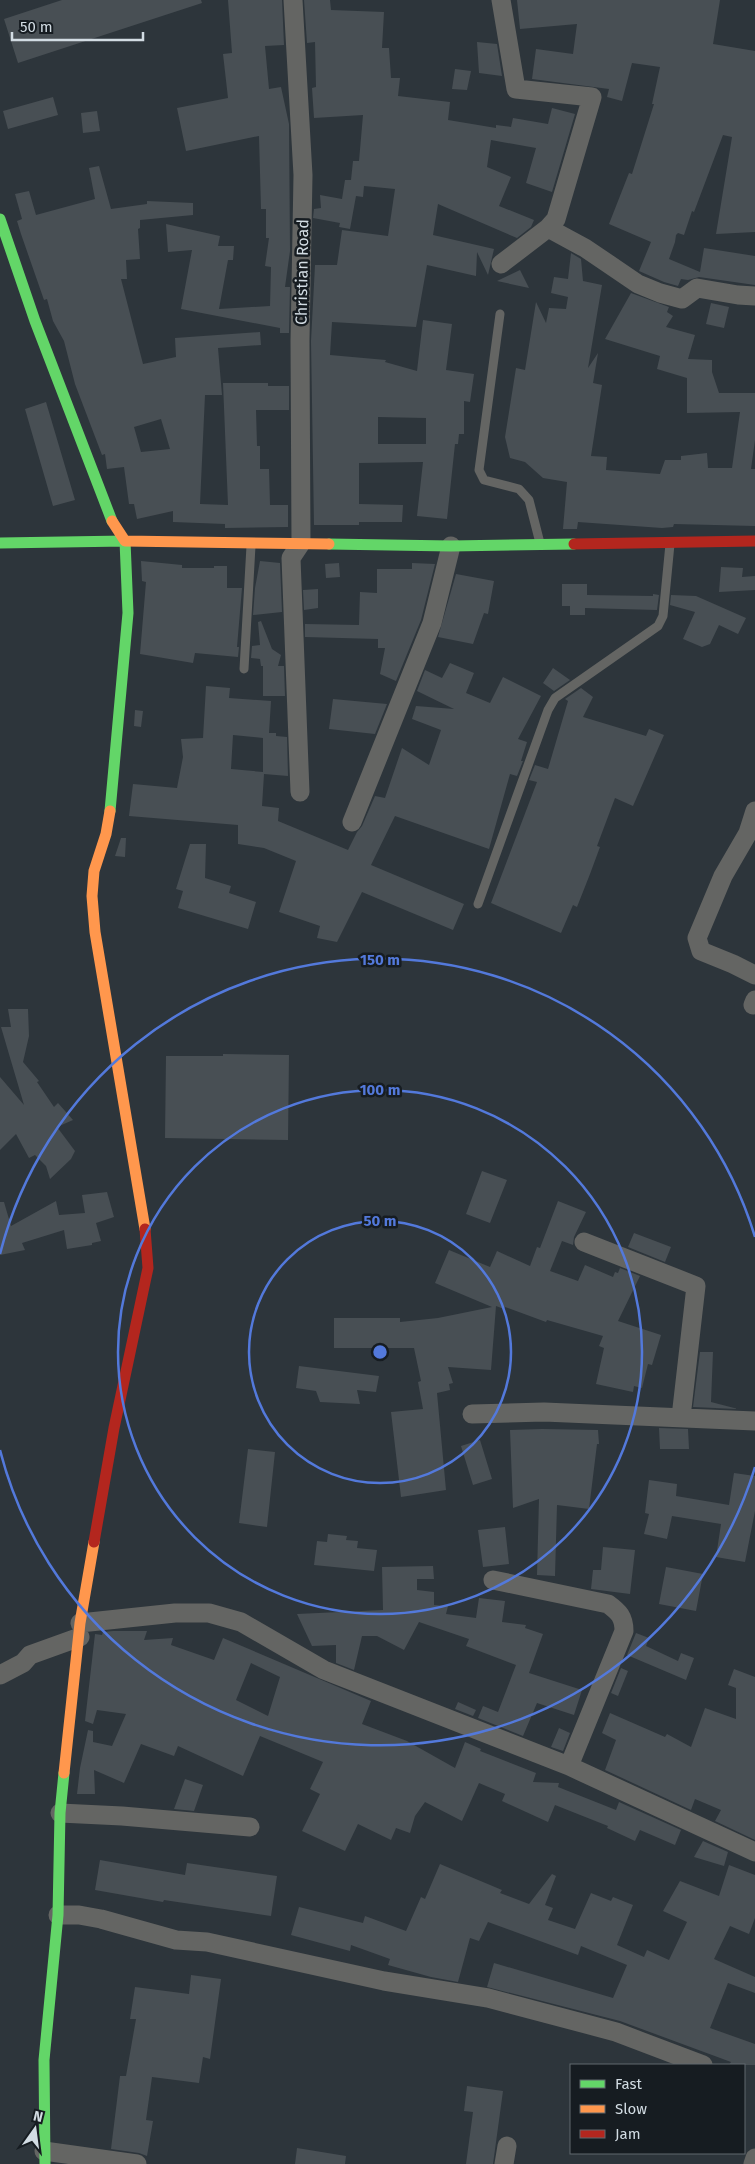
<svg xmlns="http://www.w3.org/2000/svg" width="755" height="2164" viewBox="0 0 755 2164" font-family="'Fira Sans',sans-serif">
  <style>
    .building { fill: #484f54; fill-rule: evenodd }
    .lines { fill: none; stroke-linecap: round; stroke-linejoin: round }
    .lane { stroke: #646563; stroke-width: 9 }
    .street { stroke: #646563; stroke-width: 19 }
    .fast { stroke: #63d668; stroke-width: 11 }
    .slow { stroke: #ff974d; stroke-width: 11 }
    .jam { stroke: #b3261e; stroke-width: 11 }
    .ring { fill: none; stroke: #5379db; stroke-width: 2.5 }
    .labels { text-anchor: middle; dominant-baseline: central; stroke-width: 5; stroke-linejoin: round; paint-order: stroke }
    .street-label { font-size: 16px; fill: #d2dce3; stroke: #161c21 }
    .centre { fill: #5379db; stroke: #161c21; stroke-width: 2.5 }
    .ring-label { font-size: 15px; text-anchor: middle; font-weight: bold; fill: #5379db; stroke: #161c21; stroke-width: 5; stroke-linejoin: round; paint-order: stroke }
  </style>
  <rect width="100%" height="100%" fill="#2d353b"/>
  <path class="building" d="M62,0H201L202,3L18,63L4,19Z
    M228,0H282L284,45L265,46L269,89L281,87L289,124L290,251L285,287H290L289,333H280V328L181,309L192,250L168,252L166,224L220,236L218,246H234L233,260H228L219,309L270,306L271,267L265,266L269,238H266V209H261L259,136L186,151L177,108L228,98L223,54L232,53Z
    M304,0H330L331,10L384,12L382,48H389L391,78H400L398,96L450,102L448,120L496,128V125L511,127L513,118L548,124L552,108L575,114L552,192L526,183L536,148L491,140L487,167L511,177L499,206L534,220L531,227L517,238L438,204L433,235L494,249L488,275L477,252L476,276L427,265L416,327L332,322L330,355L386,360L385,362L417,371L423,320L452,324L446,370L474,374L470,402L464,401V434H459L458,444H455L447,519L417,516L423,462L359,463V504L403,505L402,522H359V525H314L311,341L315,265H337L342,230L388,236L395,189L364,186L363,197L356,196L350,229L339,227L340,223L313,218L314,209L321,208L320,195L342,199L345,180H351L353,161H359L363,115L314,118L312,88L316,87L315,42L307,43ZM378,417L426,418V444H378Z
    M517,0H720L713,44L755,51V232L716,234L732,137L723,135L694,212L692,211L684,235L678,233L676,235L675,242L669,259L700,272L704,248L755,256V285L699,277L688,280L681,279L678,286L664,282L639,271L651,242L609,224L629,173L632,174L654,104H652L660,67L632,63L622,101L607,97L609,89L532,79L536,49L573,54L577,24L520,29Z
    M477,42L497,44L502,76L479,73Z
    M455,69L471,71L467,90L452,89Z
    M53,97L58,115L8,129L3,111Z
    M97,111L100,131L83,133L81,113Z
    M99,166L111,209L147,204V201L193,203V215L140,220V228L138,229L140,259L126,260L127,279H121L143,364L176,357L175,338L260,332L261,345L218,348L222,395H205L200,504L228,505L223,383H268V386H289V410H256L257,446H260V469H269L270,505H288V527L225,528V524L173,522V511L137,519L134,504H129L124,467L107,469L105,454L102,455L75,384L64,341L53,321L47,299L44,300L21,234L17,221L22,219L15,194L29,191L36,215L95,199L89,168ZM161,419L170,449L141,452L134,427Z
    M571,253L581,259L583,281L602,285L588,368L598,353L593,383L602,385L591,456L607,457L606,470L660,474L665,460H681V456L707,453L708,468H732L740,412L687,413V378L657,369L660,356L605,339L631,293L669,307L667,312L673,316L666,327L695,335L688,359L712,360V372L719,393H755V440L751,469H755V526L674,524L673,527L662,528L578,522L577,529H563L567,482L543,478L525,462L510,458L505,437L516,368L525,370L536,302L546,323L549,308L566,309L568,297L551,293L554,277L568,279Z
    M520,270L529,288L497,281Z
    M711,303L729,307L724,328L706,324Z
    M46,402L75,500L53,506L25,409Z
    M141,561L182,565V568H214V566H227V588H242L237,647H239L238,657L195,653L193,663L140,654L146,582L142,581Z
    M260,561L280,563L282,612L253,615L255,588Z
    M339,563L340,577L326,578L325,564Z
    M412,563L435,564L421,620L396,681L380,674L385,648H378V639L305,637V624L359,625L360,592L377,593V569H412Z
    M721,567L743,568L742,577L755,576V590L719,592Z
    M456,574L494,581L488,614L484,613L473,644L438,637Z
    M562,584H587V595L653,596V594L659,595L657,610L585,608V615H570V606H562Z
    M318,589V608L304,610L303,590Z
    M671,595L696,596L746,618L738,634L719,625L710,644L702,647L683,639L695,612L670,605Z
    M261,621L272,649L281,655L278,666H284L285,696H263V666H261L260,659L251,658L252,646L260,645L258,622Z
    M450,663L474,673L466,693L490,703L503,677L541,696L518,739L527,742L521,761H523L517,776L510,774L489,849L395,816L371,865L464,904L453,930L362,892L337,942L317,938L320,926L279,912L296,861L264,848L238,844V825L129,816L133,784L177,788L183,757L181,739L203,738L206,686L230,688L229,698L271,701L269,733H276V736L287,737L288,776L264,774L262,806L279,808L278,821L348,850L357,832L362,826L375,796L385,798L402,748L429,765L441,730L412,719L416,706L454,709L417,691L425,670L442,678ZM233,735L263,738V772L231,769Z
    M553,668L570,680L554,691L543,683Z
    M581,688L593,697L583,717L646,736L649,729L664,735L633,806L615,798L597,846L600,847L590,874L577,907L573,905L561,933L491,903L537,782L529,780L535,765L548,769L568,701L565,699Z
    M333,699L387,704L375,734L329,729Z
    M135,710L143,711L141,727L134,726Z
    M121,838H126L125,857L115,856Z
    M190,844H206L205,878L231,886L229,893L256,902L248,929L178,908L183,891L176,889Z
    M8,1009H28L29,1036L23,1062L39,1081L37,1082L54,1107L58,1103L73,1120L57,1127L75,1151L71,1159L50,1179L46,1166L35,1155L29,1158L16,1134L0,1150V1077L24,1105L1,1027H11Z
    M223,1054L289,1055L288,1140L165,1138L166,1056H223Z
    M482,1171L507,1180L490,1223L466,1214Z
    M107,1192L114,1217L96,1223L101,1241L92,1243V1245L67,1249L64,1230L22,1243L25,1250L0,1255V1202H4L11,1226L56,1201L59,1215L85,1213L82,1195Z
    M558,1201L586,1212L574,1237L573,1245L562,1241L550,1271L578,1281L585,1265L613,1277L615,1272L618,1273L620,1268L640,1276L618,1321L661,1335L652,1365L648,1364L642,1388L634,1386L633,1392L596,1384L604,1348L599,1346L603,1336L547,1320L546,1322L505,1307L504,1309L496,1306L491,1370L448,1367L453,1383L449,1384L450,1390L437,1393L446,1490L401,1497L391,1412L423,1409L418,1382L421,1381L414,1348H334V1318H400V1322L438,1318L492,1307L435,1283L449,1250L490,1267L497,1251L530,1266L537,1247L540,1248Z
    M634,1233L671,1247L665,1262L628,1247Z
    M700,1352H713L711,1402L738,1409L693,1407Z
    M299,1366L379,1376L376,1392L357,1390L360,1404L320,1402L316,1391L296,1388Z
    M659,1428L688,1429L689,1449H660Z
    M542,1429L598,1430L599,1444H597L589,1509L557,1505L555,1576L537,1575L539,1499L513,1508L510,1430Z
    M480,1440L492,1479L473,1485L461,1446Z
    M248,1449L275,1452L267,1527L239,1523Z
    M734,1473L755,1476V1511L745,1562L716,1557L721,1524L672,1516L667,1539L644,1534L649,1514L645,1513L649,1480L677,1484L676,1496L729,1505Z
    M505,1527L509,1564L483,1567L478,1530Z
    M328,1534L347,1536L346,1540L358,1541L357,1548L377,1550L374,1571L314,1565L317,1541L327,1542Z
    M603,1547L635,1550L630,1594L591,1589L593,1570H601Z
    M433,1566L434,1579H417V1590L434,1592V1605L448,1606L446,1614L476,1618L479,1598L505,1601L502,1622L526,1625L525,1628L543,1634L529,1673L582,1690L574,1715L537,1703L523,1736L478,1718L483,1706L498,1712L516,1665L466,1646L469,1639L419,1622L404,1650L377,1636H362L354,1670L336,1663V1645L312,1646L297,1614L383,1610L382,1567Z
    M666,1567L703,1574L696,1611L659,1604Z
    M113,1631H147L144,1640L173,1638L171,1645L214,1660L223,1638L371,1701L362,1724L407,1741L455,1768L465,1742L481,1749L480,1751L536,1773L533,1782L559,1783L558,1787L616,1810L619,1802L681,1830L675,1845L640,1830L635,1841L607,1828L608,1826L555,1805L548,1822L502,1801L505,1794L479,1783L462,1821L425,1802L415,1816L410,1833L396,1828L391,1840L358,1824L345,1851L302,1831L320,1794L310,1789L323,1762L260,1736L243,1776L178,1746L174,1756L141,1744L124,1783L94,1770L95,1794H77L80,1768L88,1730L93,1731V1742L112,1746L126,1714L97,1710L93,1724L85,1721L95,1634L102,1635L103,1632ZM251,1663L280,1677L268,1716L236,1700Z
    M636,1633L649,1638L646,1646L678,1661L681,1653L694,1658L686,1680L627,1655Z
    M621,1668L628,1671L618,1696L611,1693Z
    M734,1669L755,1677V1840L715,1821L721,1810L695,1799L691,1810L605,1770L616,1740L602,1733L610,1713L665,1737L667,1734L691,1747L705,1708L736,1719V1688L728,1685Z
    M458,1702L476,1710L473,1716L455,1709Z
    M559,1728L570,1733L563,1751L551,1747Z
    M185,1779L203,1785L194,1811L174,1809Z
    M703,1841L728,1852L724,1866L694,1857Z
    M100,1860L185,1875L187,1863L277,1876L271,1916L164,1900L163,1902L95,1890Z
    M440,1864L502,1890L500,1893L529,1904L552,1874L556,1876L545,1905L553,1908L548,1920L575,1929L591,1893L611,1901L613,1897L633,1905L617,1945L644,1957L647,1950L669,1960L687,1922L663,1911L680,1881L719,1896L729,1865L755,1875V1918L749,1934L730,1926L714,1959L755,1977V1993L728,1983L710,2028L755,2044V2065H729L731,2062L620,2021L487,1987L494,1963L613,1998L627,1965L581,1946L578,1955L488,1922L479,1941L470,1938L458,1982L431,1977L388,1965L390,1959L351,1945L350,1951L291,1935L299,1907L363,1923L365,1916L406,1931L421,1897L425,1899Z
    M191,1975L221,1979L210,2059L203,2057L199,2083L152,2077L146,2120L153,2121L147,2156L139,2153L111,2149L120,2076H126L136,2019H130L135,1987L189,1994Z
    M467,2086L503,2091L493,2164H466L473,2112L464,2111Z
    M297,2148L346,2156L345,2164H295Z"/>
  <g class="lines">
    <path class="lane" d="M500,314L479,470L484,480L519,489L529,500L540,543
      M244,669L251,546
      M478,904L548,710L555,698L658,626L663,616L670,544"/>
    <path class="street" d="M293,0L303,175L300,341L301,543L291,558L300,792
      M501,0L516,89L592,97L556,219L548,228L501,264
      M548,228L585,248L638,284L660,293L682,299L697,288L738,295L755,296
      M755,811L748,833L723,876L697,938L701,951L733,964L755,975
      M352,822L432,623L451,546
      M753,1005L755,1000
      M584,1242L696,1286L681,1417
      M472,1414L544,1412L755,1421
      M493,1580L608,1604C619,1612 624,1617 624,1631L569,1766
      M80,1623L175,1613H209L241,1622L324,1670L569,1766L755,1852
      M0,1675L23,1663L30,1655L80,1637
      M60,1813L122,1816L250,1827
      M58,1915H79L101,1919L176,1940L207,1942L384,1981L488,1998L616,2032L703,2065
      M44,2151L137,2164
      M504,2164L507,2146
      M753,2164L755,2158"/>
    <path class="fast" d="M0,219L35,321L112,521
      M0,543L125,541L128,613L110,811
      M329,544L451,546L574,544
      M45,2164L44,2060L58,1915L60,1813L64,1773"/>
    <path class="slow" d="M112,521L125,541L329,544
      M110,811L106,834L94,871L92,896L95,932L145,1229
      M64,1773L80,1623L94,1542"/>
    <path class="jam" d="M574,544L755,541
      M94,1542L114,1428L148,1268L145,1229"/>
  </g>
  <g class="ring">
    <circle cx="380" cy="1352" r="131"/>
    <circle cx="380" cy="1352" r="262"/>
    <path d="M755 1467A392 392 0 0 1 0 1450M0 1254A392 392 0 0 1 755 1237"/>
  </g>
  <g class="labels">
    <g class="street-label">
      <text transform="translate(302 272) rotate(-89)">Christian Road</text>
    </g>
  </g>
  <circle cx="380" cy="1352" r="8" class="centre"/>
  <g class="ring-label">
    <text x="380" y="965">150 m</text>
    <text x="380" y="1095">100 m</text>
    <text x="380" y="1226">50 m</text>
  </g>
  <rect x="570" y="2064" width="175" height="90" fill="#161c21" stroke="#61696f"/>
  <rect x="580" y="2080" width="25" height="8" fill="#63d668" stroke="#61696f"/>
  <text x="615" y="2089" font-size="15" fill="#d2dce3">Fast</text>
  <rect x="580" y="2105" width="25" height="8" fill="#ff974d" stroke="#61696f"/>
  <text x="615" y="2114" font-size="15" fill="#d2dce3">Slow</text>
  <rect x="580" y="2130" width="25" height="8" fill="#b3261e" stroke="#61696f"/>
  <text x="615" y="2139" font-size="15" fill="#d2dce3">Jam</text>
  <g transform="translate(35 2129) rotate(14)" stroke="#161c21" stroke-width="4" paint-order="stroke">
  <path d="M0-4L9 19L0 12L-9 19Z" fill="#d2dce3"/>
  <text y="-8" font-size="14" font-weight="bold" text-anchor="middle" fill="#d2dce3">N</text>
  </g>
  <path d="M12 32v8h131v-8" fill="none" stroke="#d2dce3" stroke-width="2.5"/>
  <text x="20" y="32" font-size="15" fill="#d2dce3" stroke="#161c21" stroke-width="4" paint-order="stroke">50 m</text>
</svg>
